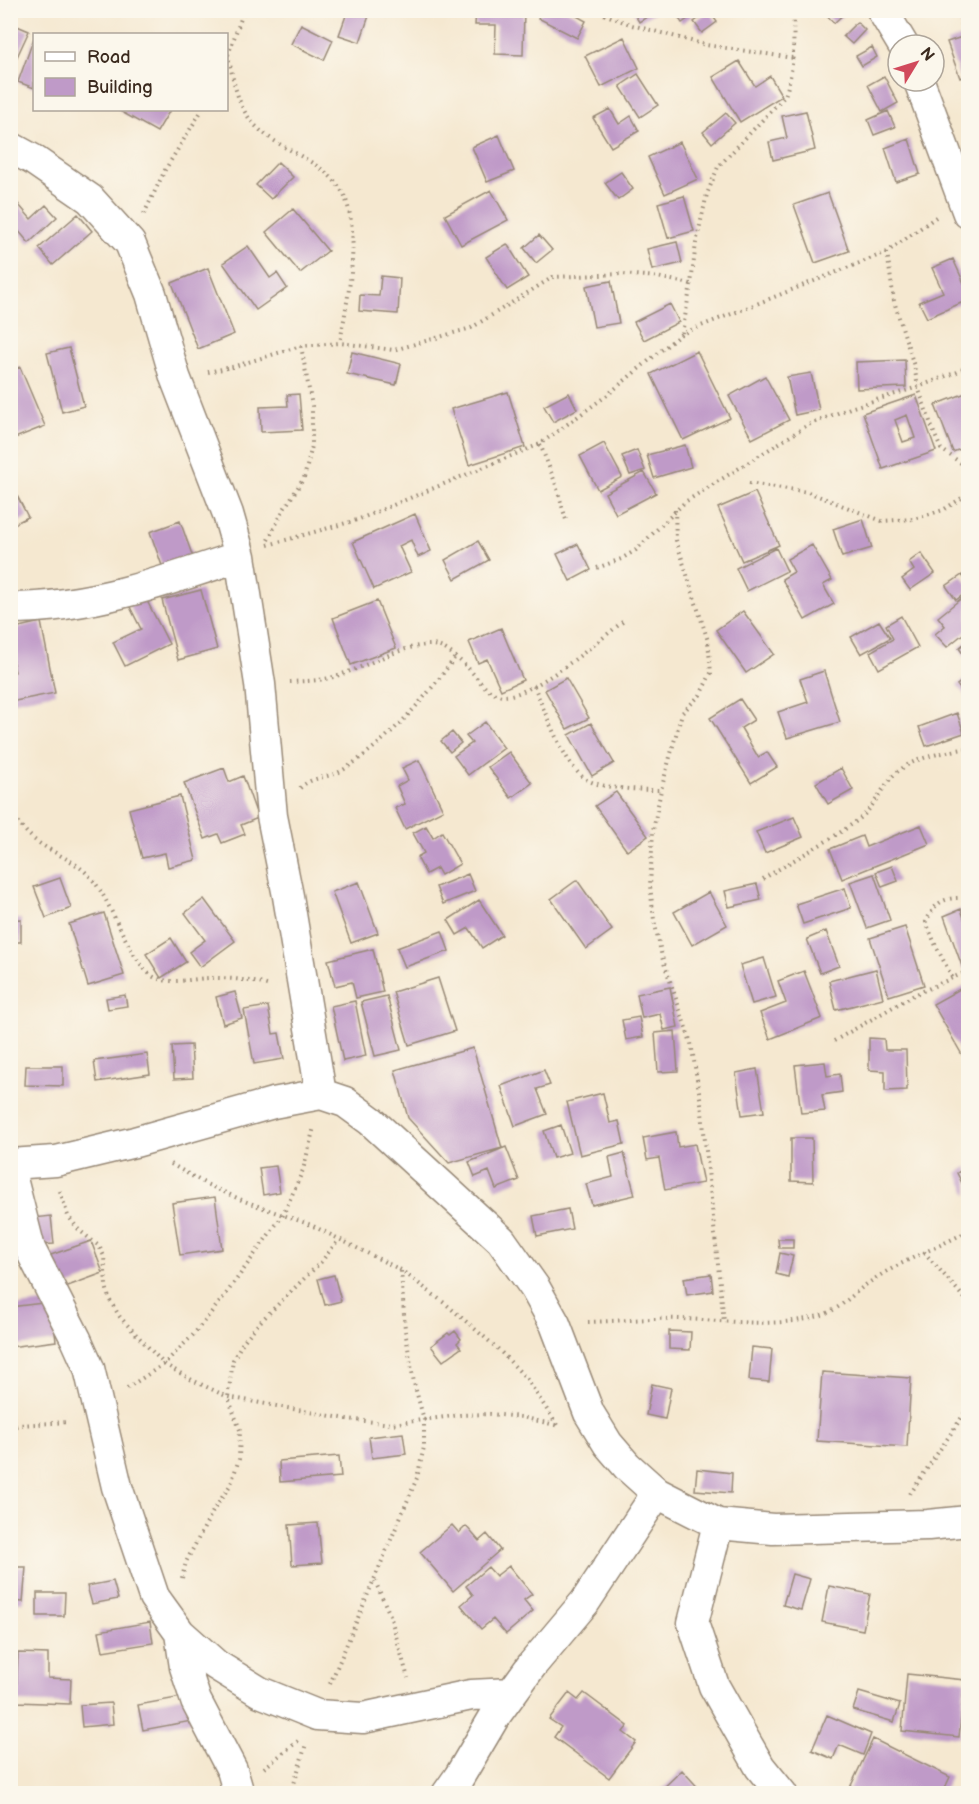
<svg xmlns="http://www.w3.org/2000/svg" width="979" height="1804" viewBox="0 0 979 1804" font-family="'Balsamiq Sans',sans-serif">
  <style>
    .building { fill: #bf9ac8; fill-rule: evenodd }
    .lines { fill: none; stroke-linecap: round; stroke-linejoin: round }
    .minor-casing { stroke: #988977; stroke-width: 33 }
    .path { stroke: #988977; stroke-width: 4; stroke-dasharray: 1.5 4.5; stroke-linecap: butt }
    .minor { stroke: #fff; stroke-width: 30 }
  </style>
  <rect width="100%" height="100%" fill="#fbf7ec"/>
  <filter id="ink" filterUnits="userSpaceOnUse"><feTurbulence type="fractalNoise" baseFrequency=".0167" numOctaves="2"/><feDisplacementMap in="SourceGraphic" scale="12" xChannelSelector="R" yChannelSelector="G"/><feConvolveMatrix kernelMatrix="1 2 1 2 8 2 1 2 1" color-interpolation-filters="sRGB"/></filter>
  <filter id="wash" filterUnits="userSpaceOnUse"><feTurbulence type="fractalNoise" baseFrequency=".008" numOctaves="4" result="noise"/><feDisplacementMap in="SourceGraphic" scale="24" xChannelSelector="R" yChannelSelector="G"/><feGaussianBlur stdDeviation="1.35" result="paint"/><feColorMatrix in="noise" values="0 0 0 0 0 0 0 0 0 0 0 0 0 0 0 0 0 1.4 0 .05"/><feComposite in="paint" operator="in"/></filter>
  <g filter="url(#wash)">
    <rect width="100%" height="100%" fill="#f5e8d0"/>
    <g id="blocks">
      <path class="building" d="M348,10H371L360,42L339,35Z
        M476,10H524L523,55L495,54L496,25H475Z
        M542,10H566L586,21L577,38L538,18Z
        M632,10H658L639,22Z
        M673,10H688L692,16L682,23Z
        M822,10H848L834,23Z
        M709,11L717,22L702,33L694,22Z
        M968,20V75L960,78L947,42L965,36L960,23Z
        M857,22L865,30L852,44L843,36Z
        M10,23L29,31L10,72Z
        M301,24L333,40L324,60L291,44Z
        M624,37L639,68L601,87L585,56Z
        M34,38V88L18,82Z
        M872,47L877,57L862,66L856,56Z
        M739,61L755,86L770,76L782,96L740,122L713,77Z
        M638,74L658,105L640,117L620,86Z
        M884,76L898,103L882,112L868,85Z
        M610,109L619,124L631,116L639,131L611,147L593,118Z
        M118,110H170L157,132Z
        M806,111L815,150L773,160L769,142L787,138L782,116Z
        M888,111L895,127L874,135L868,120Z
        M726,113L735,123L712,143L703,132Z
        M499,135L514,171L487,182L472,147Z
        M909,139L920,174L896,182L885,148Z
        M680,142L698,179L665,194L648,157Z
        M278,162L293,177L271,199L256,185Z
        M621,172L633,189L618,200L605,183Z
        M491,190L508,220L461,245L445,215Z
        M828,193L849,251L815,263L794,205Z
        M684,196L694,231L668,238L658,203Z
        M13,198L31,219L46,205L57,217L29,243L10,221V200Z
        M293,209L328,251L300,273L266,232Z
        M78,214L92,231L53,265L39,248Z
        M539,235L552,250L536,263L524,248Z
        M677,242L682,263L652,270L647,249Z
        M507,244L528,277L507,290L486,257Z
        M248,246L270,278L277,273L287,288L256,310L223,263Z
        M953,259L968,292V300L927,318L919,302L943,292L932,268Z
        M208,268L234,334L198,349L172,283Z
        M381,276L400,278L398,314L359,311L360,295L379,296Z
        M611,281L619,323L594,327L586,286Z
        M670,304L679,322L644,340L634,322Z
        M69,348L84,406L62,412L47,353Z
        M697,351L730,418L683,440L651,374Z
        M352,352L401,364L396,385L347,374Z
        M905,360L906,387L857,389L856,362Z
        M20,367L45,426L10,440V371Z
        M811,373L819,410L795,415L787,377Z
        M765,376L789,420L752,439L729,396Z
        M508,392L525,447L469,465L451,409Z
        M968,392V446L953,452L935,405Z
        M569,393L577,409L553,422L544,406Z
        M299,394L302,430L261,432L260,407L288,406L287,395Z
        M916,395L936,451L883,469L863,413ZM907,415L915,438L903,442L895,420Z
        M604,443L622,477L598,490L580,456Z
        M685,445L691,467L654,478L647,455Z
        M637,450L645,470L630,475L622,456Z
        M644,472L656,493L616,514L605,493Z
        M10,482L28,517L10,526Z
        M755,492L779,545L742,561L718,508Z
        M415,514L431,551L418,557L411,540L399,546L411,572L374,589L353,542Z
        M863,519L872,548L842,557L833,529Z
        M180,521L195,563L165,574L150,532Z
        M478,541L489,560L455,579L445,560Z
        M578,544L591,570L570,581L557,554Z
        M812,545L832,580L823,585L834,604L805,620L782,579L794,572L787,559Z
        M776,548L787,571L747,591L736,568Z
        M921,553L935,573L910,590L902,579L914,570L909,562Z
        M962,575L968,584V591L956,600L946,586Z
        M201,590L217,649L178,660L162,600Z
        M143,593L169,644L125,666L113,642L141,629L127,601Z
        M968,593V630L947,647L935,634L945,626L938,617Z
        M377,601L396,648L351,665L333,618Z
        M743,611L774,654L746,673L716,630Z
        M901,616L918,647L879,669L870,652L893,639L886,625Z
        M879,621L890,638L861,654L851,637Z
        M41,622L55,693L10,702V673L15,672L10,649V629Z
        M501,628L523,680L501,690L487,659L478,663L469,642Z
        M968,640V661L959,648Z
        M824,671L840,722L787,738L778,712L808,702L800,679Z
        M968,676V700L957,685Z
        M566,678L589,718L567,729L545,690Z
        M740,699L754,720L741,728L758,757L767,752L777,767L751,783L710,718Z
        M957,713L964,733L926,746L919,727Z
        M485,722L504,748L468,775L454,756L472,743L466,736Z
        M591,723L614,763L592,776L569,735Z
        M452,732L461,743L450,752L441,741Z
        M509,752L532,783L511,798L488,767Z
        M419,760L443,810L405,829L395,808L405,804L397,786L408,780L402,768Z
        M224,768L229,782L243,776L258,818L241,825L245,834L222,843L218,834L205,839L184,783Z
        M841,768L853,790L828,804L816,783Z
        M616,792L648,836L627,851L595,806Z
        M180,796L196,860L168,867L165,853L142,858L129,809Z
        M794,817L803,837L765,853L756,832Z
        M921,825L929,844L842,879L830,849L862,836L866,847Z
        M426,826L433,838L442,832L460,864L441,875L437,868L426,874L417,857L424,853L413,833Z
        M892,866L898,881L882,887L876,872Z
        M468,874L475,891L443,904L436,887Z
        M874,874L890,920L867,928L850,882Z
        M60,878L71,908L46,918L34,887Z
        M577,880L612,930L586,949L551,899Z
        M359,882L378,933L351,943L332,892Z
        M757,884L761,900L729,907L725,891Z
        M845,888L851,908L803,924L796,904Z
        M709,892L727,925L692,945L674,912Z
        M204,899L235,941L200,967L189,952L205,940L185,913Z
        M479,900L502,935L482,948L469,928L457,935L448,920Z
        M961,909L968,930V967L963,969L944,916Z
        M104,913L124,975L88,986L69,924Z
        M21,919V942H10V920Z
        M905,927L924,985L889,996L870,938Z
        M442,931L449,951L405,967L397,948Z
        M826,931L839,966L820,973L807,939Z
        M171,938L186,962L161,978L146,954Z
        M373,949L383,992L356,998L352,982L335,986L328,960Z
        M764,958L776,997L752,1004L740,965Z
        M876,969L883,998L836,1010L829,981Z
        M804,971L822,1018L770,1039L760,1013L786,1003L778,981Z
        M438,978L455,1031L409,1045L393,992Z
        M967,985L968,1058L965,1060L933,1004Z
        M670,987L678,1027L664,1030L660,1014L642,1018L637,994Z
        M235,992L242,1018L223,1024L216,997Z
        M125,995L127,1006L108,1009L106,998Z
        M387,996L401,1050L375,1056L361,1002Z
        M355,1001L366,1056L343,1061L331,1006Z
        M268,1006L273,1034L279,1033L284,1059L254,1064L244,1010Z
        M639,1017L643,1037L626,1040L622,1020Z
        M675,1031L678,1071L658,1072L655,1033Z
        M869,1038L884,1039L885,1050H906L907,1090L885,1091V1071L869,1070Z
        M191,1045L193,1078L174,1079L172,1046Z
        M473,1048L502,1148L449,1163L408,1118L395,1070Z
        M147,1054L150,1074L97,1082L94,1061Z
        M825,1062L827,1076L840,1074L842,1092L822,1095L825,1111L801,1113L795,1065Z
        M26,1066H63V1086L25,1085Z
        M757,1069L764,1112L742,1115L736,1073Z
        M544,1070L550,1085L537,1089L547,1114L515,1126L501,1086Z
        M603,1093L610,1123L619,1121L624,1144L580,1155L567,1102Z
        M561,1125L570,1153L553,1158L544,1131Z
        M676,1132L678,1147L695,1144L703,1183L665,1190L659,1158L647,1160L643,1138Z
        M791,1138H812L813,1182L791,1181Z
        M506,1147L519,1180L496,1189L489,1171L475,1177L469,1162Z
        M624,1153L635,1195L592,1205L586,1184L613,1177L609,1157Z
        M276,1166L280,1192L263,1195L259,1168Z
        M968,1166V1195L957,1173Z
        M215,1197L222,1249L180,1255L172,1203Z
        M568,1209L572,1229L537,1236L533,1216Z
        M51,1216L54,1244L37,1245L34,1218Z
        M778,1239H793V1248H779Z
        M91,1241L103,1273L57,1290L45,1257Z
        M780,1253L793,1256L788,1277L776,1274Z
        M711,1274L713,1291L687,1295L684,1278Z
        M334,1275L341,1301L325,1305L318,1279Z
        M51,1302L56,1341L10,1347V1307Z
        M455,1331L461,1339L457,1343L461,1348L443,1361L431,1346L448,1333L450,1335Z
        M669,1331L691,1332L690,1350L669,1349Z
        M752,1347L772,1349L769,1382L749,1380Z
        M822,1372L911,1378L907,1447L817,1441Z
        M652,1384L671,1388L665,1419L646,1415Z
        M403,1433L406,1454L372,1458L369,1437Z
        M339,1456L341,1477L280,1482L279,1461Z
        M697,1469L732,1473L731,1493L695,1490Z
        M318,1523L322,1563L292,1565L289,1525Z
        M452,1525L459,1533L466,1526L479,1541L487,1534L500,1550L453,1591L420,1552Z
        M509,1566L532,1594L524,1600L533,1611L506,1634L493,1619L481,1629L461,1605L473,1595L466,1586L488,1567L496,1576Z
        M10,1567H26L23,1602L10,1601Z
        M792,1574L810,1579L801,1610L783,1605Z
        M113,1581L118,1599L92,1604L87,1586Z
        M829,1586L870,1594L863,1630L822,1622Z
        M37,1593H65L64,1616H37Z
        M150,1622L153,1643L103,1651L99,1631Z
        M18,1653L48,1654V1678L71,1679L70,1704L16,1702Z
        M907,1674L965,1680L959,1737L902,1731Z
        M859,1692L900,1704L894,1722L853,1710Z
        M569,1693L578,1700L584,1693L628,1726L623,1732L636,1742L609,1778L554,1737L561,1727L549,1719Z
        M187,1696L192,1721L143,1730L138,1705Z
        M111,1703L113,1724L82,1727L80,1705Z
        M827,1715L871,1734L863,1755L839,1745L833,1759L812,1750Z
        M873,1739L950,1777L942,1794H847Z
        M682,1770L704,1794H657Z"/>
    </g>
  </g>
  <g filter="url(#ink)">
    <use href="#blocks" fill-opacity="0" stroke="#988977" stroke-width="1.5"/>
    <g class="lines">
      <g class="minor-casing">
        <path id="minor" d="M882,10L903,45
          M919,81L968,213
          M10,147L32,159L90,199L130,243L151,294L175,377L228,514L240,556L260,684L272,816L288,896L321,1094
          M10,608C89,608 167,581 240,556
          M10,1164L56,1161L135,1142L273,1103L321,1094L345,1102L371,1121L501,1240L535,1288L555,1324L589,1413L608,1444L627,1466L657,1493L718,1524L773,1529L928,1525L968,1521
          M10,1171L30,1249L76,1339L89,1368L117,1487L154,1597L180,1633L216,1665L260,1692L317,1715L363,1718L471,1695L511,1693
          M718,1524L693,1623L714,1686L760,1767L782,1794
          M180,1633L185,1667L196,1701L232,1770L239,1794
          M447,1794L459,1777L495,1716L532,1665L585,1602L657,1493"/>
      </g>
      <path class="path" d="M593,10L632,25L706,45L793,58
        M228,54C233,78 236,103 252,122C279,154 334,160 347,203C360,245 347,300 340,343
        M228,55L244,10
        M144,214L165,170L202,110
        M887,252L894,301L914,366L918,387L934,433L941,449L968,468
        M682,333L691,284L696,243L707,194L718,167L785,96C795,68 793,40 794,10
        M208,372L232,367L301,346L340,343L394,350L471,328L553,277L622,274L657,277L691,284
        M540,444L555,482L567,523
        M749,483L808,492L882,521L914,519L943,510L968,494
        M675,510L676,540L708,641L711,673L700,695L682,713L661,790L653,830L650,886L654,920L662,957L691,1043L701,1103L724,1322
        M268,540L284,509L304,478L312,446V406L301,346
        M268,545L357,520L540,444L606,396L681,334L887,252L936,217
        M597,568L621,559L636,550L685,502L808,425L850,408L918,387L957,372L968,366
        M290,682C306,681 324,681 339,675C369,666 398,646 430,645C445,645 457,658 468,668C477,677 485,691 498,695C526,704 602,638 625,620
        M534,686C544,709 565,768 587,780C604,789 640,790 661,790
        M300,788C315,774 329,780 346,768C390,739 425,699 456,656
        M10,813C19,823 28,836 39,843C65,860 82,862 100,890C113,910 136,971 156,978C173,985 194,978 211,978C232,978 250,980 270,986
        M763,879C794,859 828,842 858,820C873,809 880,791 892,777C910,757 943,753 968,748
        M952,977L936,946L926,922C936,900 945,897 968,898
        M834,1041L914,995L968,971
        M171,1164L206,1184L244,1201L311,1225L401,1270L447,1305L497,1348L526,1378L557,1425
        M60,1191L68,1216L79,1230L99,1246L104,1256L106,1285L109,1299L120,1317L164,1364L192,1380L228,1397L347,1419L392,1424L460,1415L490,1414L522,1417L559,1426
        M924,1252L968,1302
        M588,1322C619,1321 650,1318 680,1319C726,1320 777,1329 822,1315C841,1309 851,1295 867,1284C898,1262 935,1249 968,1231
        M127,1388L164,1364L193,1335L226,1294L283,1215L303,1170L314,1127
        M10,1428L19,1425L69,1422
        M910,1494L968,1408
        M182,1578L186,1562L197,1541L213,1511L231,1484L239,1459L240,1430L228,1397L233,1360L243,1342L259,1323L321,1262L339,1239
        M375,1581L390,1615L408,1678
        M330,1684L417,1478L424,1447V1420L414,1383L405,1330L401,1270
        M264,1768L298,1741
        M291,1794L306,1744"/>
      <use href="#minor" class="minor"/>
    </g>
  </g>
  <rect width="979" height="1804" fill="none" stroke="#fbf7ec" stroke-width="36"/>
  <rect x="33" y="33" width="195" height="78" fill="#fbf7ec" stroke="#aea59a" stroke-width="1.5"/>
  <rect x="45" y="52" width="30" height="9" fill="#ffffff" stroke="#aea59a" stroke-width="1.5"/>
  <text x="87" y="63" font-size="18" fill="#3b2a1e">Road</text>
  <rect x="45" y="78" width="30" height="18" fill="#bf9ac8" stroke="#aea59a" stroke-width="1.5"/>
  <text x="87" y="93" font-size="18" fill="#3b2a1e">Building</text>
  <g transform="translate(916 63) rotate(52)"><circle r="28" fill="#fbf7ec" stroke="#aea59a" stroke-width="1.5"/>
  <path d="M0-4.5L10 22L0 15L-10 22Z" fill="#d1495b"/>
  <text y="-9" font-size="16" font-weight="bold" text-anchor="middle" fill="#3b2a1e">N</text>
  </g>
</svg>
